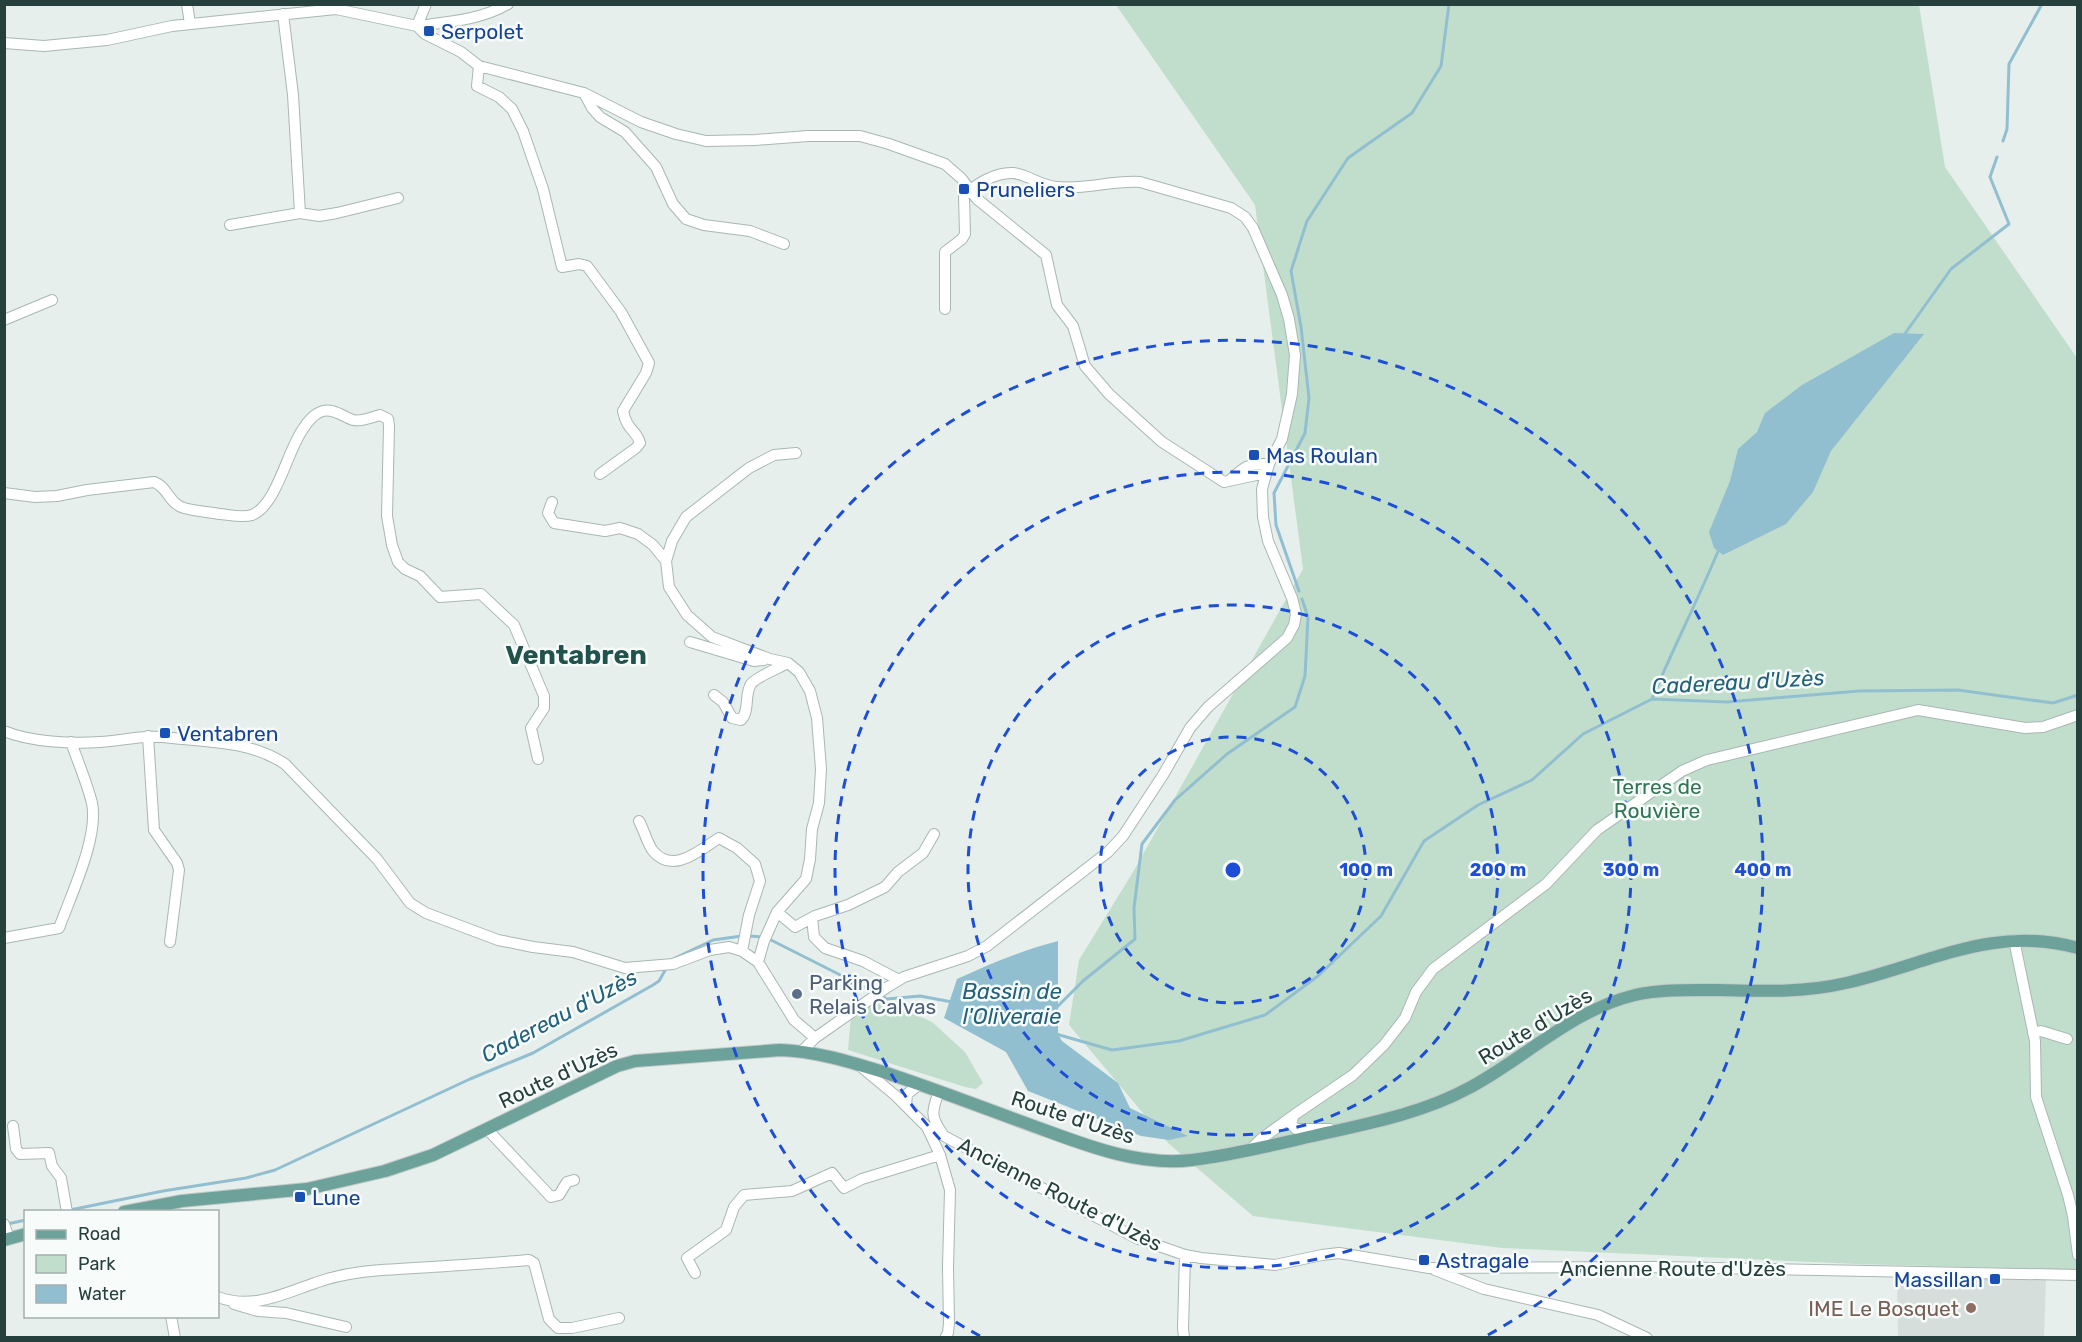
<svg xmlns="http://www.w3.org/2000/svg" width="2082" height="1342" viewBox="0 0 2082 1342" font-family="Rubik,sans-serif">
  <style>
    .built { fill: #d5dedb }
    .green { fill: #c1decc }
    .water { fill: #92bfd0 }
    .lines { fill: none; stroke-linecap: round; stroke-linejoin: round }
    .stream { stroke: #92bfd0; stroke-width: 3 }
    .minor-casing { stroke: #a9b7b4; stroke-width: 12 }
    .major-casing { stroke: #c2cac9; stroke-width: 14 }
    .minor { stroke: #fff; stroke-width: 10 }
    .major { stroke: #6da29b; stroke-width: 12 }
    .ring { fill: none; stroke: #1d4ed8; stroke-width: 3; stroke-dasharray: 10 8 }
    .transit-dot { fill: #1a4fb4; stroke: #f7fbf9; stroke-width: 2 }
    .service-dot { fill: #5c6f8a; stroke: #f7fbf9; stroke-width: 2 }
    .education-dot { fill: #8d6e63; stroke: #f7fbf9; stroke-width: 2 }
    .labels { text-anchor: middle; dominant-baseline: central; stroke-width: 5; stroke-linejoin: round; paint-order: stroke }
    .transit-label { font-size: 21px; fill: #164399; stroke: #f7fbf9; text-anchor: start }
    .park-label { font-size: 21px; fill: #317654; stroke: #f7fbf9 }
    .service-label { font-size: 21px; fill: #4e5e75; stroke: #f7fbf9; text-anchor: start }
    .street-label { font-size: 21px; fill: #26403d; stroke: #f7fbf9 }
    .education-label { font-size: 21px; fill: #785e54; stroke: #f7fbf9; text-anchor: end }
    .water-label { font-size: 22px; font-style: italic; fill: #21617b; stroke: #f7fbf9 }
    .district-label { font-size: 27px; font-weight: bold; fill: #22524c; stroke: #f7fbf9 }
    .centre { fill: #1d4ed8; stroke: #f7fbf9; stroke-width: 3 }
    .ring-label { font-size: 18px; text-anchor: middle; font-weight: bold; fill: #1d4ed8; stroke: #f7fbf9; stroke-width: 5; stroke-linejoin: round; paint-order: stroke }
  </style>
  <rect width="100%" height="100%" fill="#e6efec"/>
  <path class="built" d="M1897,1278L2046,1279L2044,1337H1898Z"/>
  <path class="green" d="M1116,5H1919L1945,167L2077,358V1270L1856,1264L1502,1248L1253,1216L1168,1143L1069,1025L1079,960L1133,872L1303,569L1255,205Z
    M878,997L932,1022L965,1052L983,1083L976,1089L965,1087L848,1050L851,1016Z"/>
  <path class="water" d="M1894,333L1924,334L1831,451L1813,492L1786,524L1723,555L1714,548L1709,532L1730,481L1738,449L1757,432L1765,413L1802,385Z
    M1058,941V1034L1062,1041L1118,1083L1130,1108L1188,1136L1169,1140L1141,1136L1028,1091L1006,1052L944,1018L957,979C990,964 1023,950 1058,941Z"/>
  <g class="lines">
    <path class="stream" d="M2003,141L2007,129L2009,64L2042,4
      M1904,335L1951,269L2009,224L1990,177L1997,157
      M1299,591L1276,525L1274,493L1305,433L1309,398L1301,327L1291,271L1307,221L1348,158L1412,113L1441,66L1449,4
      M1652,699C1673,648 1698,600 1719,549
      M749,936L763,937
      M769,939L876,993
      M673,959L713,940L742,936
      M882,996L887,999L920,996L952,1002
      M1057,1007L1083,981L1135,939L1134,908L1142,844L1175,800L1227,754L1295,707L1305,676L1308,617L1302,599
      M1056,1034L1112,1050L1179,1041L1265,1015L1318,976L1381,916L1424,841L1478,805L1532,780L1583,734L1652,699L1727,702L1859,691L1958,690L2053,703L2078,695
      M70,1210L163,1191L246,1178L275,1170L470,1079L533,1053L653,985L659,981L667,967
      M7,1224L26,1220"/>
    <g class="minor-casing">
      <path id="minor" d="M187,4L190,24
        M417,26C447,22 481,20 508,4
        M417,26L426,4
        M4,43L44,46L107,40L172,26L336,9L417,26L425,34L461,52L479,66L584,93L641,122L676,134L706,141L755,140L808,136H860L889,144L945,164L961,178L977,199L1046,255L1057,305L1073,326L1085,366L1109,394L1162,442L1224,482L1256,475L1266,474
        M479,66L477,86L499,97L512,109L523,131L543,189L562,267L579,264L587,266L621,312L649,363L646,373L623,411C627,431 636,429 640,443L636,448L600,474
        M584,93L592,108L600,117L625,132L656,167L673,204L686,219L704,225L750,231L784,244
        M300,213L319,216L337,213L398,198
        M230,225L300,213L293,95L283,14
        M4,320L52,300
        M1229,481C1244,467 1248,463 1269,464
        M4,493L35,497L57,496L87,490L154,482C168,487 169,504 184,508C195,511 208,512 220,514C230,515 243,518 252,515C277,505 287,451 303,429C307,422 315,413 323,411C333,408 344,417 353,420C361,422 372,417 380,415L388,419L389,426L387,516L392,545L398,562L405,569L420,576L440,597L481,594L514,625L544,696V708L531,728L538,759
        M552,502L548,513L554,523L605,531L620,528L638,534L653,545L666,561
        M690,642L754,661L764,660
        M714,695L723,702L732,718L741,720C750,711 744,695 751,684C756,677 779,668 788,663
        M4,731C30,742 72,744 100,742C116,741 131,738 146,737C158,736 171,738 183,739C219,742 255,744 285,764L377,859L410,903L426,913L498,940L533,947L573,952L625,968L673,964L710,950L729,947L742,951L758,962L794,1020L815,1038
        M148,736L154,830L177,863L179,870L170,942
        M639,821C644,830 647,843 653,851C673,875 700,850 719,838L737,848L755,864L760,881L749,915L742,951
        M777,912L795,927L815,916L848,905L885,887L898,872L923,853L934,834
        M812,918L814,937L825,948L863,961L899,980
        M4,938L59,928C71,895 99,837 92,803C87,783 78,762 71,742
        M2014,940L2035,1041L2036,1097L2068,1195L2073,1216L2078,1255
        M758,962L764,941L777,912L806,879L810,859L812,829L819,803L821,769L817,718L810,691L799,672L788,663L770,659L712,637L687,615L669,587L666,561L672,541L686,517L749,468L774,455L796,453
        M2033,1033L2041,1031L2067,1039
        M802,1051L815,1038L886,988L904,977L968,956L987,946L1108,852L1123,836L1163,775L1190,728L1208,707L1287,638L1294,625L1296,614L1292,598L1268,541L1263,517L1262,489L1269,464L1282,439L1292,394L1295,355L1289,319L1282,295L1253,228L1245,217L1231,208L1140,182C1113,180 1085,190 1057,187C1041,186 1026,174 1013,173C996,172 975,184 964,196L965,234L962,239L945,252V309
        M860,1066L896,1096L927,1127L1136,1238L1185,1255L1201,1258L1275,1265L1322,1255L1339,1253L1429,1268L1660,1267L2078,1275
        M939,1091C932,1111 930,1116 942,1133
        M906,1106L907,1094L920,1084
        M1294,1115L1291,1124L1296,1129H1330
        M13,1126L16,1149L20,1154L49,1153L52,1166L61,1178L67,1212
        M927,1127L940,1155L950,1190L948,1267L949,1323L948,1333L945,1338
        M487,1129L551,1197L559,1195L567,1182L574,1180
        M1252,1148L1261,1139L1294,1115L1353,1075L1384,1045L1405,1018L1416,992L1433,969L1546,884L1597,830L1682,771L1707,760L1918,710L2025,728L2043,727L2078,715
        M4,1224L9,1238
        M1435,1270L1484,1289L1598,1315L1647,1338
        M695,1273L687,1258L726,1230L734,1207L744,1195L792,1191L832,1173L844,1188L862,1179L940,1155
        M218,1297C252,1310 283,1294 315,1283C347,1271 380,1270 414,1268C452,1266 490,1263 529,1260L534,1263L549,1319L558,1328H572L619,1318
        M234,1304L258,1311L286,1313L346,1327
        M171,1316L175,1338
        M1184,1338L1183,1328L1185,1255"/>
    </g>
    <g class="major-casing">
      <path id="major" d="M124,1212L182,1201L307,1189L385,1171L433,1155L617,1066L635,1061L780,1050C814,1051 847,1061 880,1071C936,1089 991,1111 1047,1131C1093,1148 1142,1166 1192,1160C1233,1155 1273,1145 1313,1136C1366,1124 1421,1114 1469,1088C1524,1059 1572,1010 1635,995C1661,989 1690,990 1717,990C1760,991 1803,993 1846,983C1927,965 1992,924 2078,948
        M4,1240L26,1234"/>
    </g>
    <use href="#minor" class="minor"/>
    <use href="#major" class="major"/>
  </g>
  <g class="ring">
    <circle cx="1233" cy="870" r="133"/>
    <circle cx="1233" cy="870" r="265"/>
    <circle cx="1233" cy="870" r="398"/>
    <path d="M980 1336A530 530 0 1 1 1486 1336"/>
  </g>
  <g class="transit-dot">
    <rect x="423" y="25" width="12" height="12" rx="3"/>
    <rect x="958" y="183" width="12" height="12" rx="3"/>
    <rect x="1248" y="449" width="12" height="12" rx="3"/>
    <rect x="159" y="727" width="12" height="12" rx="3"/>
    <rect x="294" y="1191" width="12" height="12" rx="3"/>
    <rect x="1418" y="1254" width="12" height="12" rx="3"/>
    <rect x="1989" y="1273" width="12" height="12" rx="3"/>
  </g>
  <circle class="service-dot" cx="797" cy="994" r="6"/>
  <circle class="education-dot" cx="1971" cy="1308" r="6"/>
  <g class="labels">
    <g class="transit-label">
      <text x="441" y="31">Serpolet</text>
      <text x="976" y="189">Pruneliers</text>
      <text x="1266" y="455">Mas Roulan</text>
      <text x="177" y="733">Ventabren</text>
      <text x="312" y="1197">Lune</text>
      <text x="1436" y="1260">Astragale</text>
      <text x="1983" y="1279" text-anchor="end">Massillan</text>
    </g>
    <g class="park-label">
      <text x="1657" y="786">Terres de<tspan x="1657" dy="24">Rouvière</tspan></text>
    </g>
    <g class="service-label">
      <text x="809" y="982">Parking<tspan x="809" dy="24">Relais Calvas</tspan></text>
    </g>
    <g class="street-label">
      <text transform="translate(1535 1026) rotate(-31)">Route d'Uzès</text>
      <text transform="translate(558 1075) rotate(-25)">Route d'Uzès</text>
      <text transform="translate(1073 1117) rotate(18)">Route d'Uzès</text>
      <text transform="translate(1060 1194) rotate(27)">Ancienne Route d'Uzès</text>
      <text x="1673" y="1268">Ancienne Route d'Uzès</text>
    </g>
    <g class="education-label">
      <text x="1959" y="1308">IME Le Bosquet</text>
    </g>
    <g class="water-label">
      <text transform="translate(1738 682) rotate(-3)">Cadereau d'Uzès</text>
      <text x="1012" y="991">Bassin de<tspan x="1012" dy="25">l'Oliveraie</tspan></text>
      <text transform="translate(559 1016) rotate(-28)">Cadereau d'Uzès</text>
    </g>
    <g class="district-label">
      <text x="576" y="655">Ventabren</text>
    </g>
  </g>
  <circle cx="1233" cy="870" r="9" class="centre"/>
  <g class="ring-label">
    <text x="1366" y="876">100 m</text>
    <text x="1498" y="876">200 m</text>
    <text x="1631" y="876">300 m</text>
    <text x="1763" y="876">400 m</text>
  </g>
  <rect width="2082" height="1342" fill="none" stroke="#26403d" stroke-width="12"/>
  <rect x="24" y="1210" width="195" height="108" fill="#f7fbf9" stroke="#a3b0ae" stroke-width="1.5"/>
  <rect x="36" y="1230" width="30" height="9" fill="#6da29b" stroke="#a3b0ae" stroke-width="1.5"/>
  <text x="78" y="1240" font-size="18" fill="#26403d">Road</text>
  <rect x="36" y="1255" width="30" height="18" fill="#c1decc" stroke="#a3b0ae" stroke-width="1.5"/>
  <text x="78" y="1270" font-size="18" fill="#26403d">Park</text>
  <rect x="36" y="1285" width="30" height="18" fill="#92bfd0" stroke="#a3b0ae" stroke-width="1.5"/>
  <text x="78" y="1300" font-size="18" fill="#26403d">Water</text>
</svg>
